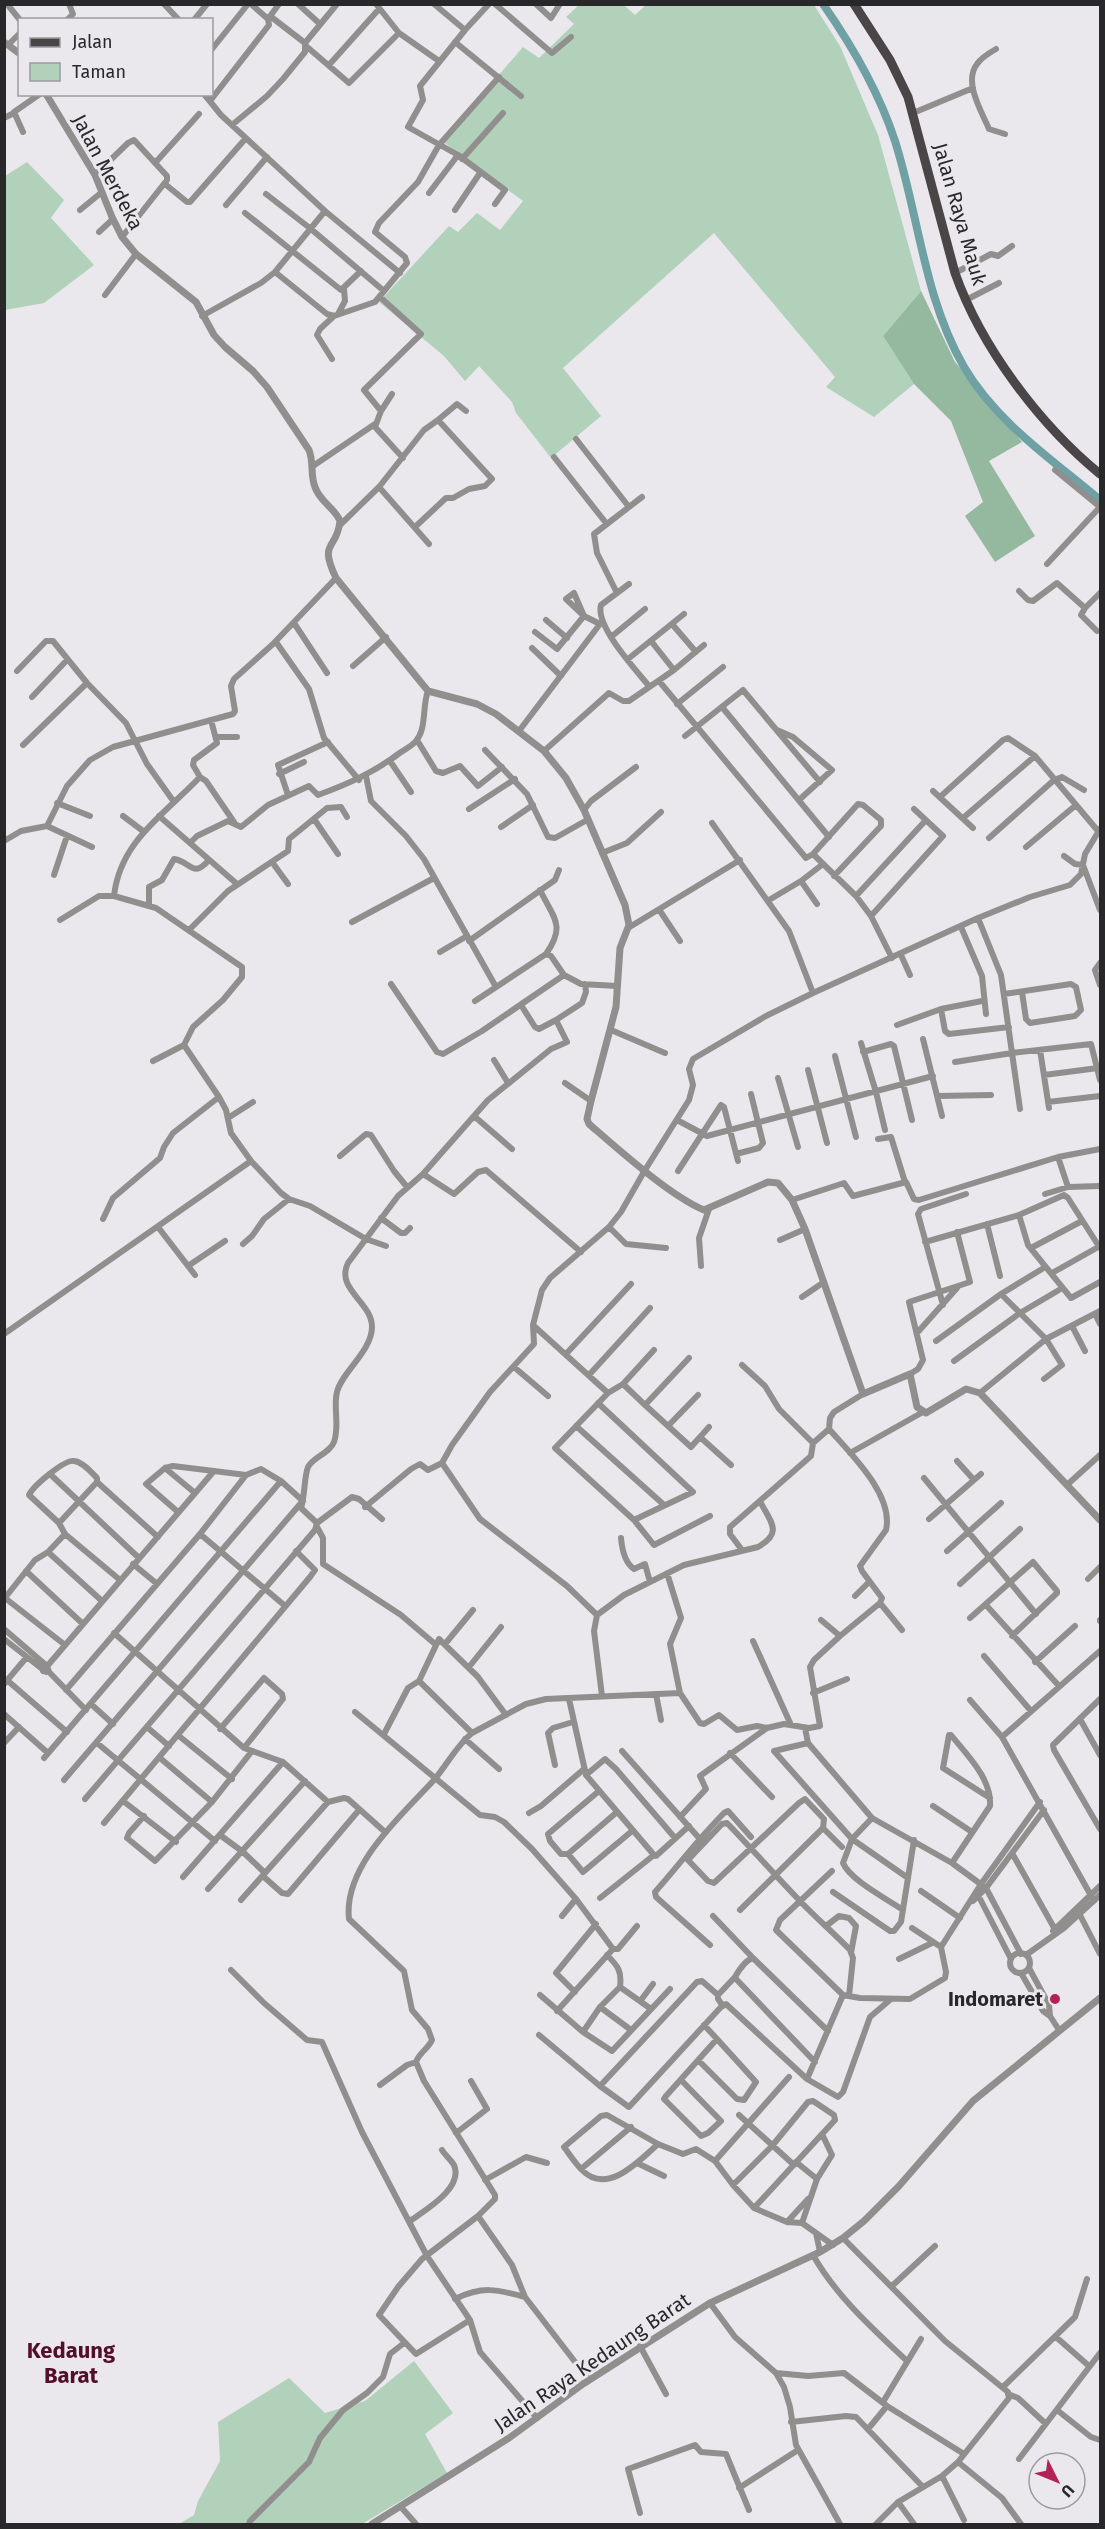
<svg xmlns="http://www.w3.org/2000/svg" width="1105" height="2529" viewBox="0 0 1105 2529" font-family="'Fira Sans',sans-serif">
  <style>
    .green { fill: #b1d1ba }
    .forest { fill: #95b99f }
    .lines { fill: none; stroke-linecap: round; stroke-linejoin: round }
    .canal { stroke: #6fa1a4; stroke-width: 8 }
    .minor { stroke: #918e8e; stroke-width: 6 }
    .tertiary { stroke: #918e8e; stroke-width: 7 }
    .primary { stroke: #4a4546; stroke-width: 9 }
    .poi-dot { fill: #b12256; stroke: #eae8ed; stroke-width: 2 }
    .labels { text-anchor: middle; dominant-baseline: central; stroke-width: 6; stroke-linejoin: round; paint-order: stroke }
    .street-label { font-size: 20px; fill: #282729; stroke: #eae8ed }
    .poi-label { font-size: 20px; font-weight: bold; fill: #282729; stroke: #eae8ed; text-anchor: end }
    .quarter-label { font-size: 22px; font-weight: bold; fill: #530f27; stroke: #eae8ed }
  </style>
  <rect width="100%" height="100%" fill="#eae8ed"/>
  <path class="green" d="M580,4L624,5L635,15L646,5H814L840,46L878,135L921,291L883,336L914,384L874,417L826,387L835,377L714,233L563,368L601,416L551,458L516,413L512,402L479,366L465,381L444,356L379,302L449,226L458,232L477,213L500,230L523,201L442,141L523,47L539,58L574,24L566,17Z
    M27,162L64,200L51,218L94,265L44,303L5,310V176Z
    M414,2361L453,2413L425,2434L447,2473L362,2524H179L194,2515L198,2501L220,2461L218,2422L289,2378L325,2413L365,2401Z"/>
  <path class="forest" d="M921,291L955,362L1022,442L989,461L1035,536L995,562L965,516L983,502L951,421L914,384L883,336Z"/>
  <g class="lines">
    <path class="canal" d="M823,4C853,47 879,92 895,141C919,217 924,298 964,367C997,423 1053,460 1100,500"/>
    <path class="minor" d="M7,4L20,20
      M164,4L179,20
      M251,4L268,19
      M298,4L320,24
      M376,4L399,33L439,61
      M434,4L465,30
      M489,4L465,30L420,86L423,100L408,127L458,155L505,190L495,204
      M495,4L552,53L571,37
      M536,4L551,18L560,4
      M270,16L305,43
      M67,20L73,14L69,4
      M194,20L207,4
      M455,42L521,96
      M8,45L20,33
      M306,46L349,83L399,33
      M212,49L248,4
      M996,49C989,53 981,58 977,64C963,82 982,112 989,129L1005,134
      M329,65L379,9
      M204,94L221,115L325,211L400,273
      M210,101L269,25L268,19L279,4
      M913,113L973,88
      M4,118L14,113
      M232,125L267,96L283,79L305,52V43L337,4
      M23,132L14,112L40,94
      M462,159L503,113
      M155,163L199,114
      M95,175L128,143L134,140L167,176V180L122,237
      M165,184L187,202H190L246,138
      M429,193L458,155
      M266,194L311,229L384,291
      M226,205L267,157
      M80,210L102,192
      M455,210L480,173
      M245,213L341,290L361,271
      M99,232L113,219
      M275,272L327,314L334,316L375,302L407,263L405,257L375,232L379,223L418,182L439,145L499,77
      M955,273L991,254L998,256L1012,246
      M105,295L136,254
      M380,297L421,334L364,390L381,411
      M966,300L999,283
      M338,314L345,301L344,289
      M202,316L261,283L275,272L325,211
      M332,359L317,335L320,329L334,316
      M392,394L381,411L375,427L403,458
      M438,420L457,404L466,411
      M576,439L629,507
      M554,457L606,523
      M313,466L375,424
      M1055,470L1100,507
      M379,487L429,544
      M340,525L379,487L424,430L438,420L492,479L485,486L469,489L453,498H446L415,527
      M1047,564L1100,507
      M629,584L601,605C595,626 636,670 649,686
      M1019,591L1028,600L1033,601L1057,583L1085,608L1100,593
      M574,593L584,616L566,599Z
      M617,593L597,553L594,534L642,497
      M1085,608L1081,615L1097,631
      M546,620L567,638
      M294,623L327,673
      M672,624L696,652
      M535,632L557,649L584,616L600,624L603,622
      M611,637L645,609
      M651,641L674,670
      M276,642L309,689L324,738L359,780
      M532,648L561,676
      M628,659L684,614
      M353,666L386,637
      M17,671L46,641H53L87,683L126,723L147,764L174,802
      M659,681L806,858L813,854L858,804L863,805L881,820V826L834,876
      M32,697L67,660
      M677,704L723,667
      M722,707L829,837
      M777,730L793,737L832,770L799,800
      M519,731L600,624
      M685,736L743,690L820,782
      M216,737H237
      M417,740L436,771L443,773L460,766L478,786L502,767
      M23,745L87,683
      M485,750L527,794L548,837L555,838L587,820
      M544,751L609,693L623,701H629L674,670L704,645
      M390,761L411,792
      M279,774L304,762
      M366,776L371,801L406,836L424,859L496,987
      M200,777L206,781L234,822
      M933,791L973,828
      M288,795L278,765L328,742
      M940,797L1003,740L1008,738L1035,756L1098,831
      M57,803L90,816
      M469,809L515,779
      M584,810L591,801L636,767
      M123,816L143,831
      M159,816L237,884
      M963,818L1035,756
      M314,819L338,854
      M712,823L789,931L813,993
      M47,826L92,847
      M501,827L533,805
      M989,838L1054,780L1062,777L1084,790
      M4,841L21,831L47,826L67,786L90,760L113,747L233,714L235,711L231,686L234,679L273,644L336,578
      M190,843L197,836L228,821L241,827L268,805L309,786L318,795C348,784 375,772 401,752C406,749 413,745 416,741C427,728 422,706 428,691
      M1026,847L1076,805
      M602,853L627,843L661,812
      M813,854L856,896L871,916
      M1064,856L1075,864L1083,865L1100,910
      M272,862L288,884
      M54,875L67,836
      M801,881L817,904
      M540,890C554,919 566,925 546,954
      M114,896C120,841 165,814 200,777L193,765L194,760L217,743L211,720
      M856,896L926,820
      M769,900L801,881L823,864
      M149,906V887L162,880L174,859C192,862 192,879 209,860
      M660,911L680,941
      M978,918L1001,975L1012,1053L1091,1044L1100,1080
      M60,920L99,896H114L156,908L242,967V977L223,1000L193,1027L184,1045L219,1097L226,1110L231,1133L251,1161L281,1193L289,1199L310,1206L366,1239L386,1246
      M352,922L434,878
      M961,927L982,976L986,1014
      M628,928L740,860
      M189,930L228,891L288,851L289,839L327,808L341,807L347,817
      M469,941L555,880L559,870
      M440,952L467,936
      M901,955L910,975
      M892,958L871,916L943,836L914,809
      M1100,963L1095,970L1100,985
      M391,984L437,1052L443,1054L482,1031L564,975L581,984L617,986
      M1004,994L1071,984L1076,987L1081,1010L1075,1016L1030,1023L1026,1019L1022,992
      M475,1001L546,954L551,956L564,975
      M521,1005L535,1027L539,1029L556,1020
      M941,1009L945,1031L949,1034L1009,1027
      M897,1025L941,1009L982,1001
      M611,1030L665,1053
      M923,1039L942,1116
      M861,1043L876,1092L885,1130
      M1040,1050L1049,1108
      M863,1052L891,1044L894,1046L912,1120
      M835,1056L856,1137
      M494,1060L508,1083
      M153,1061L184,1045
      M955,1062L1012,1053L1020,1109
      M808,1070L827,1143
      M1044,1075L1098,1068
      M778,1078L798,1147
      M565,1083L591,1101
      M938,1096L991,1095
      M1048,1102L1100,1096
      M474,1116L512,1149
      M228,1118L253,1102
      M677,1120L707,1136L933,1076
      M878,1139L891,1137L905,1182
      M736,1154L759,1148L763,1143L751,1094
      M340,1156L366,1134L371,1135L394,1171L407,1187
      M1058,1157L1068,1187L1100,1186
      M678,1171L721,1105L724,1107L738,1161
      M423,1174L454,1194L478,1172L486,1170L581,1252
      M1045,1194L1068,1187
      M792,1200L844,1183L853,1196L906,1182L914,1199L919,1200L1058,1157L1100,1149
      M1019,1215L1028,1245L1071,1298L1100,1282
      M381,1218L401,1233H405L410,1228
      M103,1219L113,1198L160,1158L164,1147L173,1133L219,1097
      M987,1224L1000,1276
      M158,1227L195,1275
      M609,1227L626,1244L666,1248
      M780,1240L805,1229
      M925,1242L1019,1215L1064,1195L1068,1198L1100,1248
      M243,1244L252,1236L264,1219L289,1199
      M1031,1248L1082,1221
      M188,1266L225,1241
      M701,1266L699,1238L709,1209
      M1042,1269L1001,1294L1046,1339L1062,1365L1044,1379
      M1052,1273L1100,1246
      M802,1297L824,1282
      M943,1305L918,1214L921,1209L966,1194
      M1095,1314L1100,1324
      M534,1326L608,1393L555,1448L634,1520L654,1545L710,1516
      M1072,1326L1085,1351
      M917,1333L957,1288
      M4,1334L251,1161
      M936,1341L1001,1294
      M566,1354L631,1284
      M954,1361L1020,1313L1059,1290
      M742,1365L765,1386L779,1409L813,1443
      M514,1367L548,1396
      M910,1374L918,1369L923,1360L909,1302L970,1282L957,1232
      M589,1375L650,1308
      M623,1384L645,1405L689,1358
      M608,1393L623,1384L654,1350
      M980,1393L1046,1339L1100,1311
      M598,1403L693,1492L634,1520
      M645,1405L668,1426L698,1395
      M576,1426L663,1504
      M668,1426L691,1447L709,1427
      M829,1429C851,1454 894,1495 886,1530L860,1566L862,1571L882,1598L880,1603
      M700,1437L731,1465
      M850,1453L923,1412
      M442,1463L480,1519L567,1586L597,1615L594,1631L602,1696
      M165,1468L195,1493
      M50,1474L139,1558
      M924,1478L1036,1614
      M974,1480L981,1474
      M1068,1484L1100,1455
      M365,1507L411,1469L420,1464L428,1470L442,1463L452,1445L490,1392L534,1344L533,1325L542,1290L550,1278L609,1227L621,1212L645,1170L689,1100L693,1085L689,1069L693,1059L766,1016L813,993L978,918L1030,897L1070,885L1081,874L1085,854L1100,829
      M178,1512L146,1484L165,1468L173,1466L214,1471
      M929,1519L974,1480L957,1461
      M59,1523L29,1495C33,1486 65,1459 74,1461C83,1462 91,1472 97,1478V1482L158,1537
      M317,1523L301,1508C305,1496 304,1477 308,1467C313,1457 330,1453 334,1442C340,1425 333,1408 337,1392C341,1373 372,1351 372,1327C372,1302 335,1289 348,1263L398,1196L423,1174L488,1100L551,1049L567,1042L556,1020L582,1003L586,992L585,984
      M317,1527L323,1538V1564L401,1615L435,1644
      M65,1534L120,1580
      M200,1534L284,1605
      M621,1538C622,1549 625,1563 634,1569L645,1564L650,1582
      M742,1550L730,1534V1527L811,1456L813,1443L829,1429L830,1418L834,1412L863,1394
      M947,1551L1001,1503
      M48,1552L102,1601
      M133,1564L156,1583
      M26,1571L83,1624
      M667,1573L681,1618L670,1644L680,1693L700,1723L704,1724L719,1715L737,1730L757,1726L767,1728L784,1724L809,1728L820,1726L810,1667L814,1660L840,1636
      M1088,1579L1100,1567
      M960,1584L1020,1529
      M855,1596L869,1582
      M5,1598L65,1645
      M4,1599L35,1560L48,1552L65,1534L59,1523L97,1482
      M986,1605L1059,1686
      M597,1615L624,1595L684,1565L758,1547C784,1532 770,1522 760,1501
      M970,1618L1033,1562L1057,1591V1593L1012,1636
      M821,1620L840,1636L880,1603L902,1630
      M1100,1621V1620
      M4,1629L47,1666L49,1672L86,1710
      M114,1633L244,1748L283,1762L328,1802L344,1798L348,1799L385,1832
      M4,1639L46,1672
      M753,1641L791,1725
      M445,1644L473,1610
      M984,1656L1031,1711
      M1035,1662L1075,1626
      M469,1667L501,1627
      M43,1671L214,1471L246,1475
      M8,1681L67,1732
      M419,1681L472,1733
      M4,1684L26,1658
      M66,1690L200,1534L246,1475L261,1469L281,1481L303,1501
      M813,1693L847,1679
      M656,1694L661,1720
      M569,1699L586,1775L654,1855
      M1100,1699L1053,1745L1054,1750L1100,1829
      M970,1700L1002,1737L1094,1901
      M91,1704L113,1724
      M355,1712L480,1815L495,1817L504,1822L532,1849L576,1899L613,1949H618L637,1926
      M4,1714L48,1753
      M1080,1719L1100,1755
      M148,1728L169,1746
      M805,1728L808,1743L872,1818L952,1863L986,1888L1021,1954
      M220,1729L264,1678L282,1694L283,1699L244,1748
      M384,1734L408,1688L419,1681L439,1639L478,1677L506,1715
      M179,1736L232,1779
      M1002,1737L1100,1651
      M465,1739L499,1769
      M4,1743L19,1727
      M97,1743L215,1841
      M808,1743L774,1751L852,1839L872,1818
      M622,1751L699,1838
      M730,1753L772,1797
      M44,1758L281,1481
      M160,1758L212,1802
      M555,1765L548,1733L553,1728L573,1722
      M586,1775L605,1759L616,1769L675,1838
      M64,1780L301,1503
      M85,1799L315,1530L317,1523L352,1497L359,1499L382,1519
      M123,1801L176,1842
      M933,1806L972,1832
      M529,1813L541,1806L584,1769
      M144,1816L129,1833L127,1838L155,1861L212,1802L252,1751
      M680,1817L706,1789L700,1776L767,1728
      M104,1823L310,1577L315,1570L296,1551
      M220,1835L243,1852L265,1873
      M842,1847L823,1828L824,1819L805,1799L799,1803L715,1882L714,1883L708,1881L688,1860L722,1824L727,1823C752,1849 775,1875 800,1901C816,1918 834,1933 850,1950L853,1958L849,1996
      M1012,1853L1057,1933
      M568,1854H561L550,1841L548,1834L599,1791
      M568,1854L583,1872L632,1831
      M568,1854L617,1812
      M952,1863L990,1806C992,1779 967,1755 951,1735H949L943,1768L990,1798
      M832,1871L780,1920L776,1930L843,1995L860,1998L910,1999L945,1978L946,1972L941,1947L912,1928
      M183,1877L283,1762
      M264,1877L282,1893L288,1894L359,1810
      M208,1889L305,1781
      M921,1891L960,1918
      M833,1892L890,1931H894L901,1922L914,1840
      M977,1893L1011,1959
      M600,1898L654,1855L656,1856L689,1826
      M241,1900L328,1802
      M973,1901L986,1888L1044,1810
      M740,1910L823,1828
      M903,1910C887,1899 850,1880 843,1863L852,1839L908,1878
      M1080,1915L1100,1954
      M562,1916L576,1899
      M713,1916L753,1958
      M826,1926L839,1916L849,1918L856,1926L851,1953
      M1053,1931L1100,1886
      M710,1945L656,1897L655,1892C678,1866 699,1838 724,1813L728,1811L751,1837
      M941,1947L981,1884L1040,1802
      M1010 1963a10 10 0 1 1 20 0a10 10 0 1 1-20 0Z
      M607,1955C618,1966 622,1971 620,1987
      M1026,1955L1064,1928L1100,1895
      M899,1959L932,1943
      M1029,1968L1049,2005L1050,2016L1059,2030
      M231,1970L264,2003L307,2040L322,2042L362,2132L427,2256L470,2320L480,2352L537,2418
      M1021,1973L1043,2011L1050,2016
      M575,1992L556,1973L596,1924
      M540,1995L583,2032L612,2051L670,1989
      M718,1995L702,1981L697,1982L600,2086L629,2107L721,2007L726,2004L807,2079L838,2097L843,2092L870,2017L891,1999
      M641,2000L653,1984
      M723,2006L718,1999V1995L735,1977
      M600,2007L631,2030
      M557,2011L613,1949
      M583,2032L600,2007L620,1987L651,2009
      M539,2035L600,2086
      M698,2060L737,2099L744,2100L756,2082L717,2039
      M815,2062L737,1980L735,1977C739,1970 745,1960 753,1958L828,2031
      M807,2079L843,1995
      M681,2080L721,2121L708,2133L701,2136L664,2099L666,2096C683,2077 700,2058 717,2039L704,2025
      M380,2085L407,2065L416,2062
      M739,2115L794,2165
      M456,2133L487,2109L471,2081
      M658,2144C639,2161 607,2196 582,2170C575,2163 570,2155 564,2147L601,2116L607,2115L658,2144L683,2154L696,2149L715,2161L733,2185L754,2208L787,2222L802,2223L833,2245
      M715,2161L789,2077
      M796,2162L817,2179
      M637,2163L664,2176
      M581,2169L631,2127
      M485,2180L526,2157L547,2163
      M733,2185L772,2146L808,2102L813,2101L834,2115L835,2120L754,2208
      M478,2216L512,2265L525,2297L589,2380
      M410,2221C425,2210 464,2188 454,2165C451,2160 445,2155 442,2150
      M787,2222L808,2199
      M802,2223L817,2179L832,2155L822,2134
      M816,2233L820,2252
      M843,2238L945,2341L1008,2392L1009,2398L958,2462
      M813,2255C836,2296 873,2329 907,2361
      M892,2286L935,2246
      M455,2299C482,2286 496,2289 525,2297
      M710,2303L735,2337L776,2373L784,2387L790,2407L796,2445L840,2524
      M470,2320L416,2354L379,2315L398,2287L422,2259L478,2216L495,2199V2195L424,2081L416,2062C419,2053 428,2049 432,2040L428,2029L412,2010L404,1971L349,1919C343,1866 402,1815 434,1780C447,1765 456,1746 472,1733L526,1704L546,1699L680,1693
      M1056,2337L1089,2366
      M640,2346L666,2394
      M776,2373L808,2376L844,2373L887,2406L964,2454
      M1003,2387L1075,2317L1087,2279
      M1008,2394L1018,2398L1045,2423
      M883,2402L921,2339
      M1057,2410L1091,2437L1100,2440
      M791,2422L846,2416L856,2417L922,2486
      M868,2429L887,2406
      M1019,2459L1100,2353
      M942,2476L964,2520
      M739,2488L798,2450
      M898,2502L914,2524
      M401,2507L416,2524
      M640,2513L628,2469L695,2445L701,2452L726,2454L749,2510
      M249,2524L250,2521L309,2462L320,2438L343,2410L367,2393L383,2377L390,2354L404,2343
      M876,2524L898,2502L942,2476L958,2462L1002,2498L1021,2524"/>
    <path class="tertiary" d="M4,42L20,54
      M46,94L95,175L112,217L122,237L136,254L196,302L214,335L225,347L253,371L267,387L309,450C314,462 310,475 315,487C319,501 335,508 340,521C337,551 318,540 336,578L428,691L477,704L496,714L544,751L566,778L584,810L625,905L629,925L620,948L616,1007L591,1101L587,1119L589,1124C618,1149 670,1196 704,1210L768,1182L778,1183L792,1200L805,1229L863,1394L910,1374L917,1407L926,1413L966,1389L980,1393L1100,1520
      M372,2524L509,2438L583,2384L710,2303L820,2252L843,2238L864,2221L899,2186L973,2101L1100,1998"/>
    <path class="primary" d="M854,4L890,60L908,97L955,273C981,347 1040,425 1100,474"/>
  </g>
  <circle class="poi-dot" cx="1055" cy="1999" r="6"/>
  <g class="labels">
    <g class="street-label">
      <text transform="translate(108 172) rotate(62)">Jalan Merdeka</text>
      <text transform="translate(960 214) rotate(74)">Jalan Raya Mauk</text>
      <text transform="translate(592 2362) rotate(-34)">Jalan Raya Kedaung Barat</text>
    </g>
    <g class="poi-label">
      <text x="1043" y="1999">Indomaret</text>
    </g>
    <g class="quarter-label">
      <text x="71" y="2350">Kedaung<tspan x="71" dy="25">Barat</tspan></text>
    </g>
  </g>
  <rect width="1105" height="2529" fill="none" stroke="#282729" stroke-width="12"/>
  <rect x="18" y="18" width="195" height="78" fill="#eae8ed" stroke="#9c9b9f" stroke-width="1.5"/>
  <rect x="30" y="38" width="30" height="9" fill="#4a4546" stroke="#9c9b9f" stroke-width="1.5"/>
  <text x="72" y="48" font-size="18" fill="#282729">Jalan</text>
  <rect x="30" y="63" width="30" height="18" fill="#b1d1ba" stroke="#9c9b9f" stroke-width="1.5"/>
  <text x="72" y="78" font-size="18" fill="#282729">Taman</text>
  <g transform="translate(1057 2481) rotate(133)"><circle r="28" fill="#eae8ed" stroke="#9c9b9f" stroke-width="1.5"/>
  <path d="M0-4.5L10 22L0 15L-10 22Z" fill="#b12256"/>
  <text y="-9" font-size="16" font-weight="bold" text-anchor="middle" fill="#282729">U</text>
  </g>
</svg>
